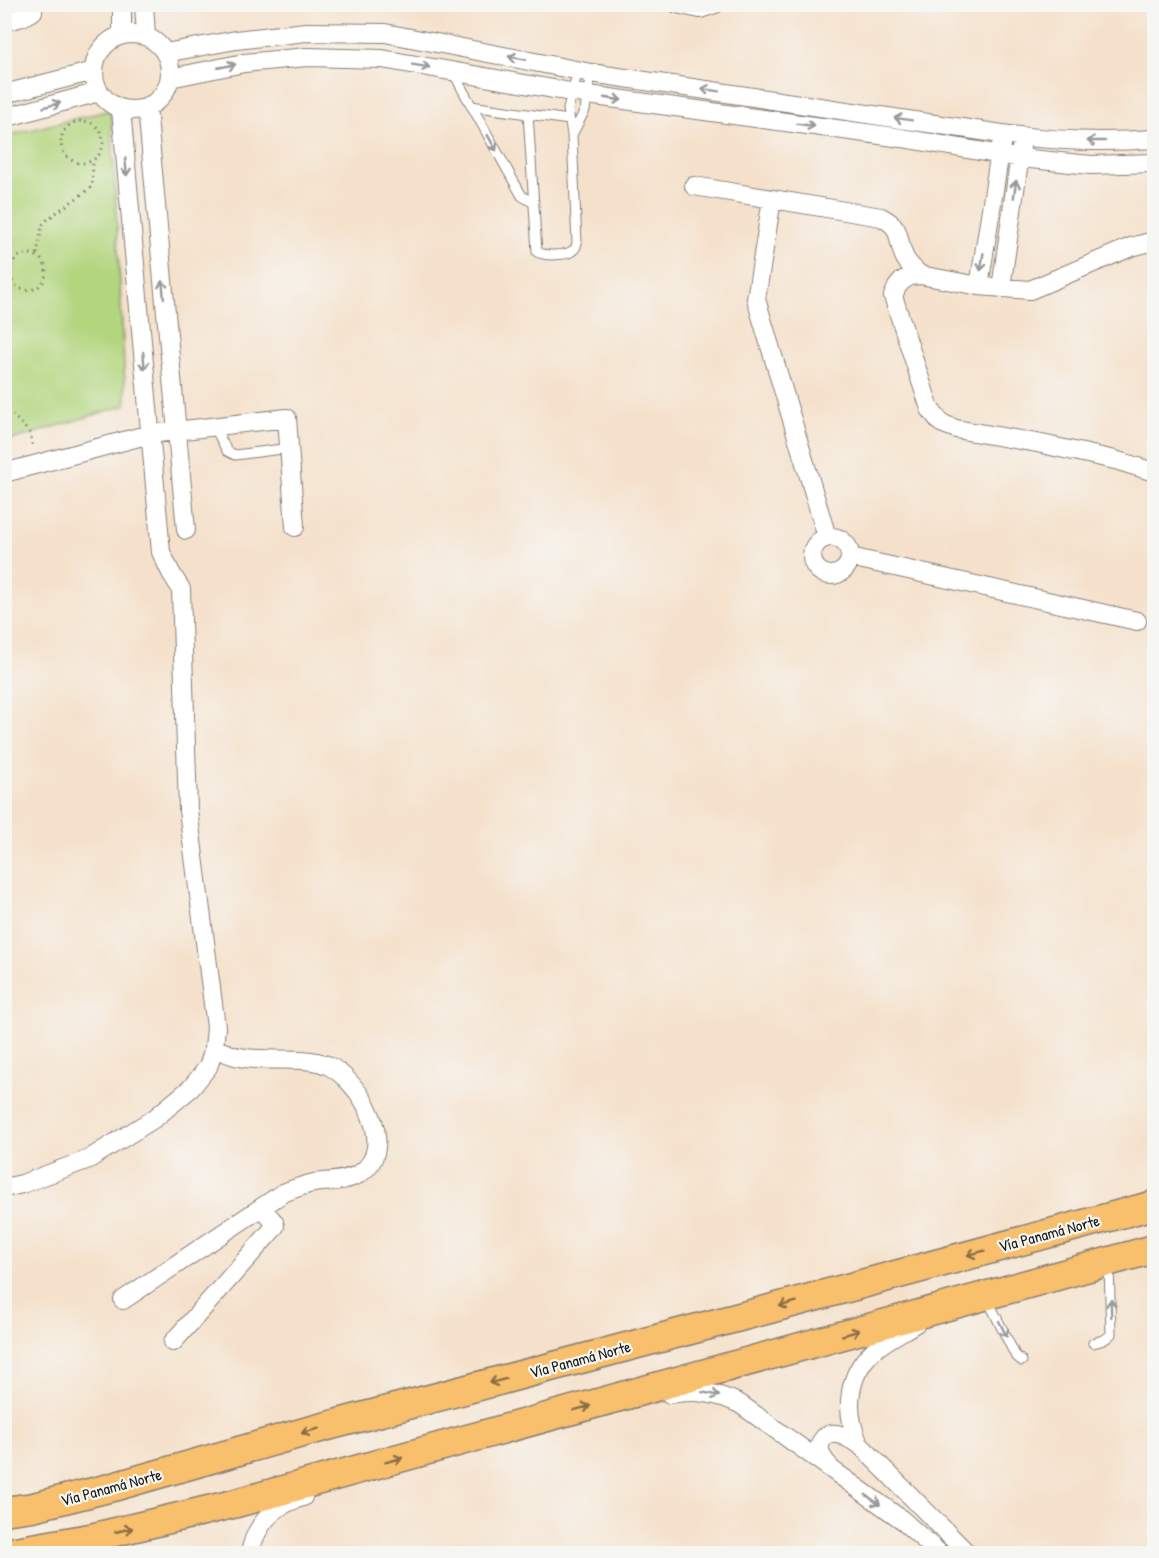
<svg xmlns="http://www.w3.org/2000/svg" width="1159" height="1558" viewBox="0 0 1159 1558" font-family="'Patrick Hand',sans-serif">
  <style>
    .green { fill: #b2d57e; stroke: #67784d; stroke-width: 1.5 }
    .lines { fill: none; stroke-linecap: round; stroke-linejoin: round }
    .lane-casing { stroke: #887e74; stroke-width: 11 }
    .street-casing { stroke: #887e74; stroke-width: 20 }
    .primary-casing { stroke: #887e74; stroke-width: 31 }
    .path { stroke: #887e74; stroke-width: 3; stroke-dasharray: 1.5 4.5; stroke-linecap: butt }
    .lane { stroke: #fff; stroke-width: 9 }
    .street { stroke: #fff; stroke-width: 18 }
    .primary { stroke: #f8bf6c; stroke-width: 28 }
    .oneway { stroke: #999 }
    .oneway2 { stroke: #8a6e44 }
    .labels { text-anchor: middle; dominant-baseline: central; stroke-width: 4.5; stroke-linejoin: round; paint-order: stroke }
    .street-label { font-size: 16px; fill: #1c1c1c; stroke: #f6f6f2 }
  </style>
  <rect width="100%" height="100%" fill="#f6f6f2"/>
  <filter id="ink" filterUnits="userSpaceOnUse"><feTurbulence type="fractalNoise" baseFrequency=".0167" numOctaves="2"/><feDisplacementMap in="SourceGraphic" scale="12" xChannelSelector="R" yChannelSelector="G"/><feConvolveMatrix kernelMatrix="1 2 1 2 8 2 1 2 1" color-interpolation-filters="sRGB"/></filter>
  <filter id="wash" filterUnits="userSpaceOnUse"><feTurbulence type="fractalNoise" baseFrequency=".008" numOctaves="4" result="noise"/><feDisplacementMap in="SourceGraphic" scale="24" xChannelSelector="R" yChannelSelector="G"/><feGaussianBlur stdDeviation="1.35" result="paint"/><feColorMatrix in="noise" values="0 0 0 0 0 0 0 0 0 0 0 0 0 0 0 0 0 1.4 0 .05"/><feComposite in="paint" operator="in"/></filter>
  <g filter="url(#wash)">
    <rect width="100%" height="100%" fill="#f5e1cb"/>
    <path class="green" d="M111,110L126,405L5,442V136Z"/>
  </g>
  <g filter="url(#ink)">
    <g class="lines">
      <g class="lane-casing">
        <path id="lane" d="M454,73L461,87L518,189L522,196L534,203
          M471,106L569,120
          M528,114L537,252C544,256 565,256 572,251C576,248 576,247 577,243L572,135L568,109L578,70
          M572,135L585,110L591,73
          M214,426L227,451L235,455L290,448
          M987,1298L1015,1355L1022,1361
          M1093,1343C1100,1341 1107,1340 1111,1334L1109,1265"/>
      </g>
      <g class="street-casing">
        <path id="street" d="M122,4V35
          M144,4L146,36
          M677,4L700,9L715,4
          M4,22L22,17L33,11L34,4
          M94 72a38 38 0 1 1 76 0a38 38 0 1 1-76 0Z
          M165,53L236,40L306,32L385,33L591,73L1002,134C1053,141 1103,143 1154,139
          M170,78L244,63L307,57L382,59L588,95L902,138L1020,158L1091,165L1154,163
          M4,94L94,71
          M147,107L186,530
          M4,118L99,92
          M694,186L881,217C903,228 896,237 904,256C907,264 914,269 920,275
          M772,199L756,299L827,537
          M1154,241L1131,247L1030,290L979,286L920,275L910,276L902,281L897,287L893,296L930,409L941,423L956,429L1037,443L1115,460L1154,472
          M979,286L1001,145
          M1001,288L1021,148
          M4,473L150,434L287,418L295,527
          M812 556a19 19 0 1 1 38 0a19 19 0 1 1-38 0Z
          M850,557L1137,621
          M4,1188L22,1184L89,1159L155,1118L191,1088L208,1067L214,1048L216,1027L188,810L181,589L171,573L161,552L121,109
          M123,1300L283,1193C293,1189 303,1185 314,1183C328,1181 345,1182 359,1174C400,1148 360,1080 327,1065C303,1055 266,1063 240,1057C231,1056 223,1051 214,1048
          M916,1323C902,1332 884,1340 872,1352C846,1377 845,1413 859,1444L968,1554
          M173,1342L273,1229L275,1226L274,1222L262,1208
          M670,1394C696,1389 717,1393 740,1404L901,1519L940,1554
          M829,1466C826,1462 822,1458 821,1453C817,1443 825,1432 836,1434C843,1434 852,1441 859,1444
          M250,1554C253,1534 266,1513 285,1504C290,1501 297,1499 303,1497"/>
      </g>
      <g class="primary-casing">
        <path id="primary" d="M4,1511L33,1507L113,1487L305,1432L766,1310L1154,1205
          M4,1553L90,1538L233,1504L1154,1249"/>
      </g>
      <path class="path" d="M61 142a21 21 0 1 1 42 0a21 21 0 1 1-42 0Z
        M10 272a18 18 0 1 1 36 0a18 18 0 1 1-36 0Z
        M37,254L42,225L49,218L92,187L93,161
        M4,257L11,262
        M4,294L12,282
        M4,406L30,433L33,448"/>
      <use href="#lane" class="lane"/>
      <use href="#street" class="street"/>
      <use href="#primary" class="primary"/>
    </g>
    <defs><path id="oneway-shaft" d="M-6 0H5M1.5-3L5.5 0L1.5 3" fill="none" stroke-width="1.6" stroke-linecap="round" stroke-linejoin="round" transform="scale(1.5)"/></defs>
    <g class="oneway">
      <use href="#oneway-shaft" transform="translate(517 58) rotate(-169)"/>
      <use href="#oneway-shaft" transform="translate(227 66) rotate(-11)"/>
      <use href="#oneway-shaft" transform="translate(421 66) rotate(9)"/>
      <use href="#oneway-shaft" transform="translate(710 90) rotate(-171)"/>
      <use href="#oneway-shaft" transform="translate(613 99) rotate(8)"/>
      <use href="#oneway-shaft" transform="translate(52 105) rotate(-15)"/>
      <use href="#oneway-shaft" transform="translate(903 119) rotate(-171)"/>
      <use href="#oneway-shaft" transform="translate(806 125) rotate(8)"/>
      <use href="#oneway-shaft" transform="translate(1096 141) rotate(180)"/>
      <use href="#oneway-shaft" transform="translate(492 143) rotate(61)"/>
      <use href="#oneway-shaft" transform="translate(126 167) rotate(85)"/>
      <use href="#oneway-shaft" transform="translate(1015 189) rotate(-82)"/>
      <use href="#oneway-shaft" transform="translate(982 262) rotate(99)"/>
      <use href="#oneway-shaft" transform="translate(163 289) rotate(-95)"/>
      <use href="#oneway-shaft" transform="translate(144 361) rotate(85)"/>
      <use href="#oneway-shaft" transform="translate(1111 1308) rotate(-92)"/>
      <use href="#oneway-shaft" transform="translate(1003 1329) rotate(64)"/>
      <use href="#oneway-shaft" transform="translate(711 1394) rotate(12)"/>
      <use href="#oneway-shaft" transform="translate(873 1500) rotate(35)"/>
    </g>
    <g class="oneway2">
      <use href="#oneway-shaft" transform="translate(976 1253) rotate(165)"/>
      <use href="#oneway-shaft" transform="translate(788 1304) rotate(165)"/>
      <use href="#oneway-shaft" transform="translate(851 1333) rotate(-16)"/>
      <use href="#oneway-shaft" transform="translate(498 1381) rotate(165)"/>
      <use href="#oneway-shaft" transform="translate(582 1408) rotate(-15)"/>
      <use href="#oneway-shaft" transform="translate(310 1431) rotate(165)"/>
      <use href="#oneway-shaft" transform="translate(394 1460) rotate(-15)"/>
      <use href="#oneway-shaft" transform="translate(124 1530) rotate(-13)"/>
    </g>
  </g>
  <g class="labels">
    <g class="street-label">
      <text transform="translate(1049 1233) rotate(-15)">Vía Panamá Norte</text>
      <text transform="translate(580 1359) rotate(-15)">Vía Panamá Norte</text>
      <text transform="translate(111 1487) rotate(-15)">Vía Panamá Norte</text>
    </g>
  </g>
  <rect width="1159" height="1558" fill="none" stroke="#f6f6f2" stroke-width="24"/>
</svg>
